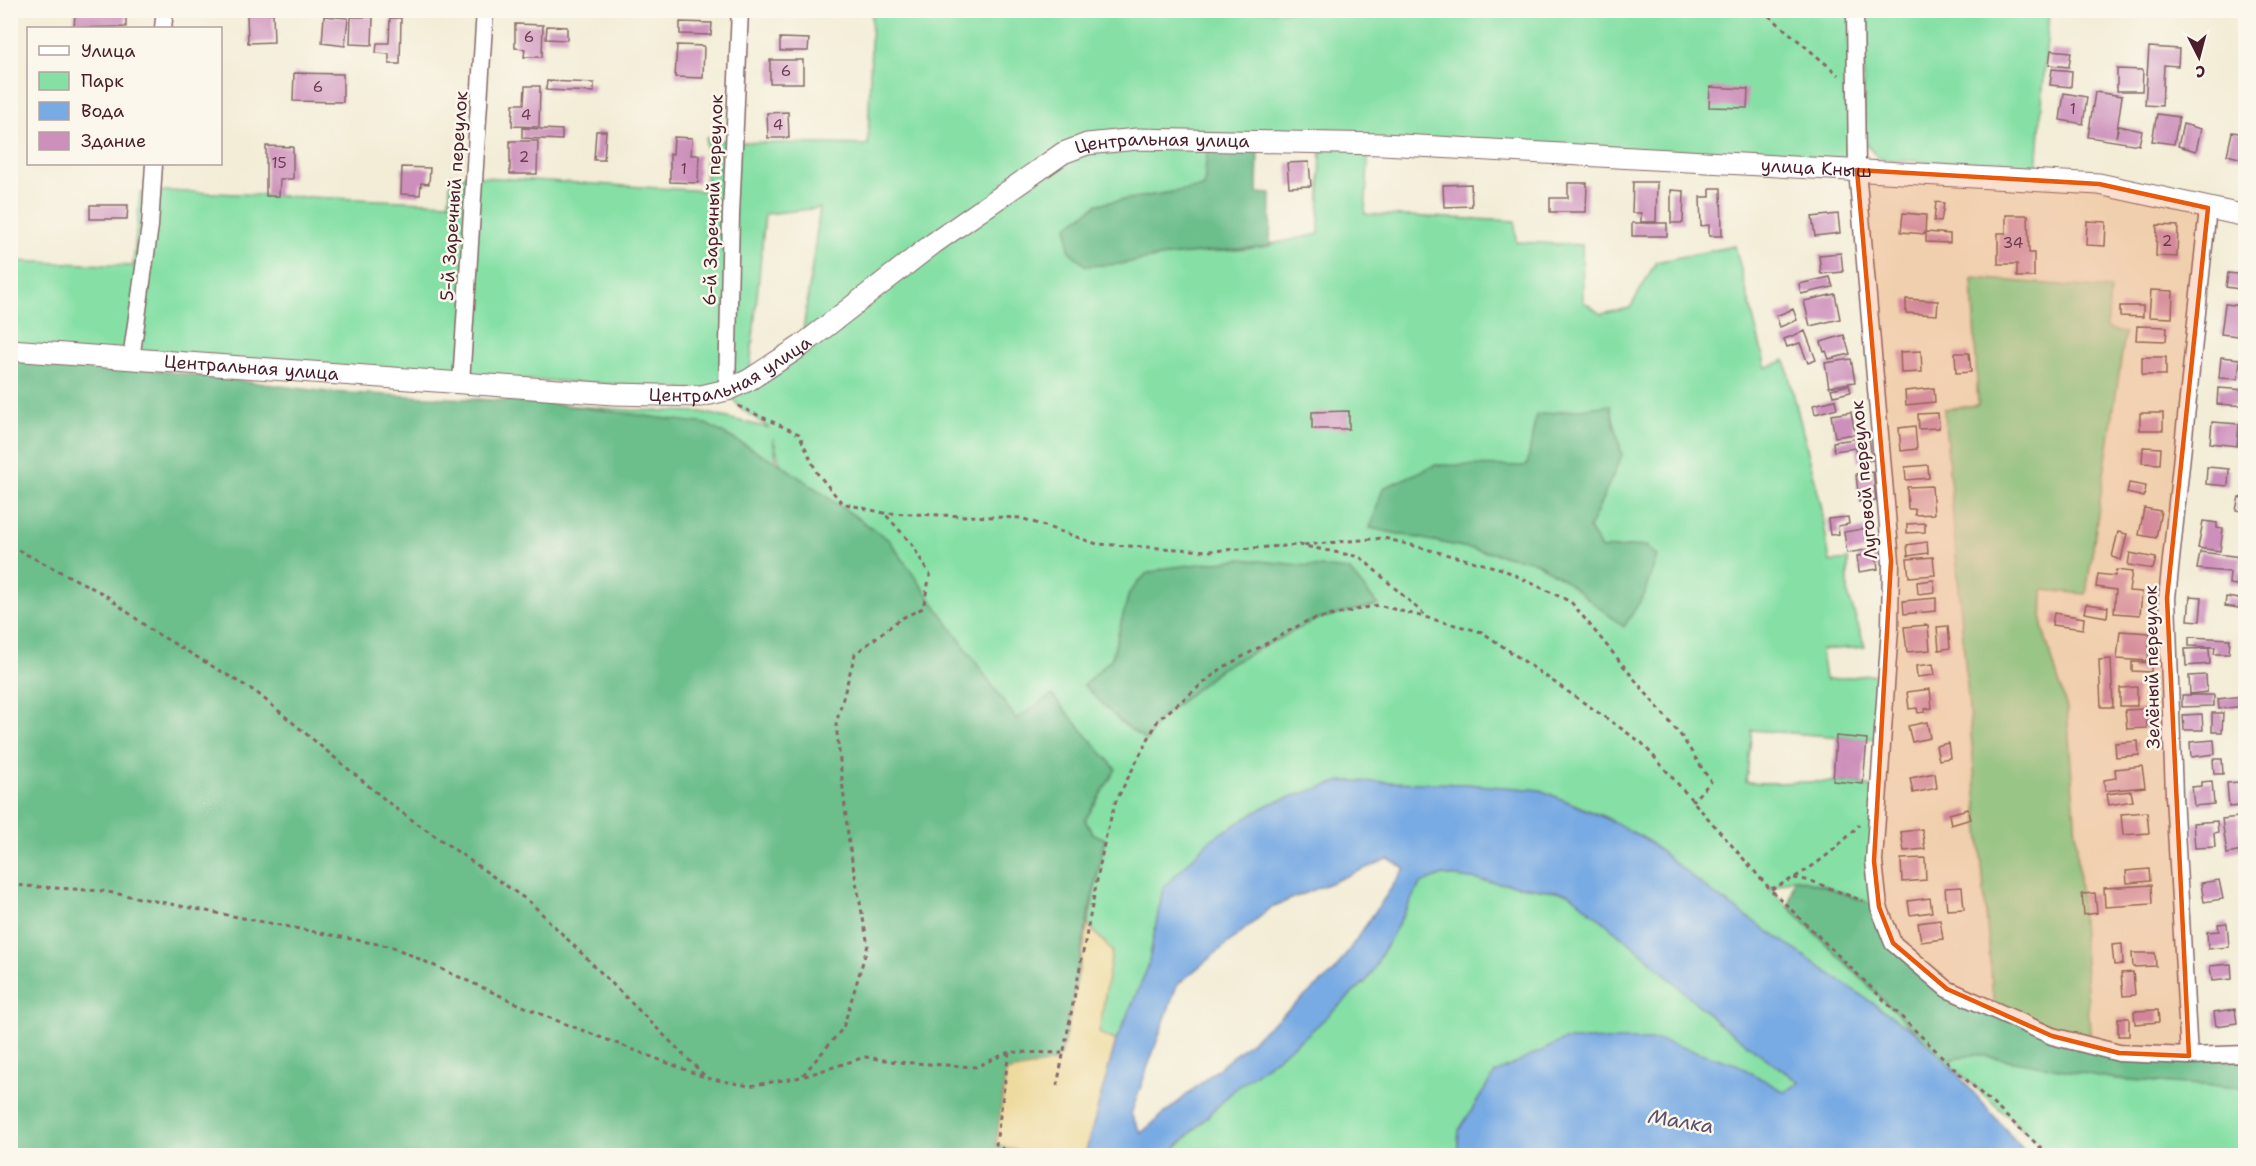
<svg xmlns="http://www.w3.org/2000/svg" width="2256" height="1166" viewBox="0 0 2256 1166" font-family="'Shantell Sans',sans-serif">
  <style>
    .green { fill: #86e0a6; stroke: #688068; stroke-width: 1.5; fill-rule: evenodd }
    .forest { fill: #6cbe8b; stroke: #5b6e5b; stroke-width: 1.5 }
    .sand { fill: #eeda9e; stroke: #9c7c64; stroke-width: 1.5 }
    .water { fill: #78aae3; stroke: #616487; stroke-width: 1.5; fill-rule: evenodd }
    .building { fill: #cd90bc }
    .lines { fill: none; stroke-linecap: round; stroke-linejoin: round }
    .minor-casing { stroke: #856767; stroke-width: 19 }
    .tertiary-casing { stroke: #856767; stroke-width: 23 }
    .path { stroke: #856767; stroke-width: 3; stroke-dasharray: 4.5 4.5; stroke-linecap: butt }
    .minor { stroke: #fff; stroke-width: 16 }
    .tertiary { stroke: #fff; stroke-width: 21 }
    .marked { fill: #e8590c; fill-opacity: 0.2; stroke: #e8590c; stroke-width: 4.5; stroke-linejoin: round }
    .labels { text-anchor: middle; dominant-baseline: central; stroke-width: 5; stroke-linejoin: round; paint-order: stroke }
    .number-label { font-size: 15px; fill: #6b3b4f }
    .street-label { font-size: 18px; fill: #4a1f2b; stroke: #fbf7ec }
    .water-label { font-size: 20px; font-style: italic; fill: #5a506b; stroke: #fbf7ec }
  </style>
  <rect width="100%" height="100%" fill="#fbf7ec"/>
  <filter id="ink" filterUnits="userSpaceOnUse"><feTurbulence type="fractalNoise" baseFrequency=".0167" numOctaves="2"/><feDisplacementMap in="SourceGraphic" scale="12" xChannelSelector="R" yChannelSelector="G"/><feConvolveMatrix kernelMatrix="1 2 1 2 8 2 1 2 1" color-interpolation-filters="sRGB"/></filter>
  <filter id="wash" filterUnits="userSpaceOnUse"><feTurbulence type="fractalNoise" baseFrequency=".008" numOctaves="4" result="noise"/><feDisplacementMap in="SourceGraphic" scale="24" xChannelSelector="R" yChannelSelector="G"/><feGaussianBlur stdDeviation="1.35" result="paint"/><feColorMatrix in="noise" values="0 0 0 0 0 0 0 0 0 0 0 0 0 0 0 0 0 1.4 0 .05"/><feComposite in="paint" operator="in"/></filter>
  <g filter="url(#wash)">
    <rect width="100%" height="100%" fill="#f3edd7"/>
    <path class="green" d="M872,11H1855L1857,170L1369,144L1365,214L1515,221L1516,242L1582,245L1583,301L1601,314L1630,308L1656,262L1735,246L1766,368L1785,360L1821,505L1830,562L1848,560V594L1865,647L1821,650L1825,680L1886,673L1882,737L1867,739L1752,730L1746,782C1790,786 1835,775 1878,789L1879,907L1825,886L1794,878L1770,889L1919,1035L1711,892L1645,839L1605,817L1540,790L1465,784L1342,781L1269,804L1163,888L1148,967L1116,1041L1099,1033L1112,951L1088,925L1105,839L1092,833L1085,820L889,540L780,464L773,438L780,490L476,399L631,410L702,412L769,428L740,408L727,391L11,350V261L133,266L140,193L165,191L449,203L451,175L706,191V138L734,142L868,145ZM1208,140L1321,143L1319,234L1248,249L1166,256L1120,264L1098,204L1204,187ZM820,208L801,346L749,379L765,214ZM1435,466H1527L1589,529L1601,549L1646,546L1561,578L1536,562L1370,528ZM1129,593L1377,605L1317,619L1222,668L1158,720L1084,685L1112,658Z
      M1863,11H2049L2037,169L1879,159L1864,142Z
      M1972,278L2110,289L2107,329L2125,333L2086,594L2043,590L2042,626L2067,709L2091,1046L1994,1010L1944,409L1978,405Z
      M1443,875L1569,893L1650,960L1718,1023L1800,1083L1785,1093L1736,1064L1459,1130L1457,1155L1168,1156L1234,1090L1308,1034L1368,979L1420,884Z
      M1975,1054L2116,1079L2245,1088V1155H2051L1946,1061Z"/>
    <path class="forest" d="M1208,140L1258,142L1257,193L1271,194L1270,246L1166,256L1120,264L1086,266L1069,251L1067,226L1098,204L1204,187Z
      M10,359L113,365L328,392L548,403L706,424L780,464L889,540L1016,719L1052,695L1116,769L1085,820L1092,833L1105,839L1089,912L1062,1053L996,1144L1031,1155H11Z
      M1610,405L1622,455L1589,529L1601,549L1646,546L1657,556L1644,595L1624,627L1561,578L1536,562L1370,528L1383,488L1435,465L1527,466L1536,415Z
      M1241,559L1349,570L1378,605L1317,619L1222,668L1158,720L1147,741L1119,721L1084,685L1112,658L1129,593L1146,574L1166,568Z
      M1794,878L1825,886L1879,907L1893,943L1947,989L2119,1053L2245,1054V1088L2116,1079L1975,1054L1946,1061L1789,907Z"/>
    <path class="sand" d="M1088,925L1112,951L1099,1033L1116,1041L1085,1155H1031L996,1144L1006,1072L1055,1062L1062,1053Z"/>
    <path class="water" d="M1341,781L1465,784L1540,790L1605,818L1645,839L1711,892L1919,1035L1946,1061L2028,1155H1457L1459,1130L1495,1073L1564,1040H1659L1736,1064L1784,1092L1800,1083L1718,1023L1650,960L1569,893L1443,875L1420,884L1368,979L1308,1034L1234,1090L1168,1155H1085L1116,1041L1148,967L1163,888L1210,840L1269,804ZM1388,859L1405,868L1334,972L1141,1133L1131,1114L1177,985L1272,907Z"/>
    <g id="blocks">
      <path class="building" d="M75,12H126V27L74,28Z
        M273,13L274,42L248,43L247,14Z
        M324,16L348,18L345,46L322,43Z
        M351,17H373L372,45L350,44Z
        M390,18H401L400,64H389V54L376,53L377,43H389Z
        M680,22L712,23L711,35L680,34Z
        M515,24L543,25L542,57H524L525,49L515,48Z
        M547,26L567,27V40L546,39Z
        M780,38L809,39L808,51H780Z
        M677,45L704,46L703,78L675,77Z
        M2149,47L2179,49L2178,66L2164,65L2162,106L2145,105Z
        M2051,50L2071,52L2069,67L2049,65Z
        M770,60H803V83H770Z
        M2052,69L2072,71L2071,87L2050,85Z
        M2117,69L2143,70L2142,91H2117Z
        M294,73L343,74V102L293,101Z
        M547,81L594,83V92L546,90Z
        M525,86H540L539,127L512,126L513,104H524Z
        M1710,87L1748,89L1747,108L1709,107Z
        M2095,92L2122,96L2116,137L2119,126L2142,131L2139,145L2088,137Z
        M2064,93L2087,97L2083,124L2060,120Z
        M788,112L789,138H768L767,113Z
        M2157,114L2179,117L2174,144L2152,141Z
        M2183,124L2201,129L2196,151L2178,146Z
        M522,128L562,130V140L522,138Z
        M596,131H606L604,160H594Z
        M2232,132L2246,134L2243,159L2227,155Z
        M674,137L692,138L691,155H699L698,183L670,182V154H673Z
        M510,141H538L537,174H510Z
        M266,146L293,147V179H280L279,196H266Z
        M1309,162L1311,186L1289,187L1287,163Z
        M402,167L430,168L429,184L421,183L420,195L401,194Z
        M1633,182H1657L1656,222H1641V213H1632Z
        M1568,183H1587L1586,212H1550V198H1568Z
        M1471,184L1472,206L1444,207L1443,185Z
        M1710,188H1721L1722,236H1709V225L1701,226L1700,197H1710Z
        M1671,190L1684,191L1683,223H1671Z
        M1936,202L1944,203L1941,222L1934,221Z
        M90,205H128L127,219H90Z
        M1903,213L1926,215L1925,234L1901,232Z
        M1838,214L1840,233L1815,236L1812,217Z
        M2006,215H2028L2029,253H2034V277H2017V264H1998V233H2006Z
        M2087,221L2106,222L2105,246L2086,245Z
        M1632,223H1667V236H1632Z
        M2157,225L2178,226L2177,257L2156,256Z
        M1926,232L1950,234V243L1926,242Z
        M1841,253L1843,272L1821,274L1819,255Z
        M2228,273L2246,275V290L2226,287Z
        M1830,277L1833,287L1801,294L1799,284Z
        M2151,290L2173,291L2172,318L2149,317Z
        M1835,294L1840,319L1810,326L1804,301Z
        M1906,299L1938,301L1937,315L1906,313Z
        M2225,304L2243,306L2241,325L2246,326V337L2221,334Z
        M2120,306H2143V317L2120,316Z
        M1793,309L1797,320L1780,327L1776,316Z
        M2137,326L2167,327L2166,341L2136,340Z
        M1805,331L1816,360L1808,363L1800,343L1787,347L1784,339Z
        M1844,335L1850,354L1829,359L1826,351L1824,352L1821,342Z
        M1921,351L1922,372L1901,373L1900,352Z
        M1955,353H1969L1971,372L1956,373Z
        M2142,357H2166V375H2142Z
        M2221,357L2240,359L2238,379L2219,378Z
        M1851,359L1855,382L1829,387L1825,363Z
        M1849,385L1851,392L1833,396L1831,389Z
        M1934,388L1935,402L1906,405L1905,391Z
        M2218,388L2246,390V406L2217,404Z
        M1835,400L1837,408L1815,414L1813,405Z
        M1349,411V429H1312V412Z
        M1851,412L1855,434L1835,437L1831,415Z
        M1938,413L1939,428L1919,429L1918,414Z
        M2140,413H2163V430H2140Z
        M2212,422L2239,424L2237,446L2210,443Z
        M1915,426L1917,449L1901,451L1899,428Z
        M1869,437L1872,460L1858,462L1856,448L1834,451L1833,442Z
        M2143,447L2161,448L2160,464L2142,463Z
        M1928,465L1929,478L1906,480L1905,467Z
        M2207,467L2229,469L2228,486L2206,484Z
        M1873,472L1876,501L1859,502L1856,474Z
        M2129,483L2146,486L2144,497L2127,493Z
        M1932,486L1934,514L1915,515V509H1908L1907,487Z
        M2239,497L2246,499V512L2236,510Z
        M2144,508L2161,511L2156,538L2139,535Z
        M1848,517L1849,524L1838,526L1839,534L1830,535L1828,519Z
        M2203,521L2217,523V528L2223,529L2220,551L2198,548Z
        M1925,523V532L1907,533V524Z
        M1868,528L1872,549L1847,553L1844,532Z
        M2118,532L2127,534L2121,560L2112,557Z
        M1927,542L1928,553L1908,556L1907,545Z
        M2200,552L2241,557L2240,572L2246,573L2245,586L2229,584L2230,572L2197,569Z
        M2130,553L2156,558L2153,569L2128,565Z
        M1876,554L1878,569L1859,572L1857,556Z
        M1933,557L1935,575L1909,577L1907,559Z
        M2116,570L2132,572L2129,591L2142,592L2140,615L2114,613L2116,590L2096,587L2098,574L2115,576Z
        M1934,580L1935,592L1918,594L1917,582Z
        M2190,596L2202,597L2200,621L2188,620Z
        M2226,597L2246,600V609L2225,606Z
        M1936,598V611L1904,614L1903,601Z
        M2086,604L2108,607L2107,617L2084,613Z
        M2054,613L2084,618L2083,629L2052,625Z
        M1928,625L1930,650L1907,652L1904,627Z
        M1948,626L1950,648L1939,650L1937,627Z
        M2120,631L2150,633L2148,661L2117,659Z
        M2189,637L2230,639L2229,654H2214L2215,647L2189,646Z
        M2209,648L2210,664L2186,666L2185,649Z
        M2111,659L2113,707H2101L2099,660Z
        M2132,662L2151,663V672L2132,671Z
        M1933,664L1935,675L1917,677L1916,666Z
        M2206,675L2207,692L2190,694L2189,676Z
        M2137,687V706H2120V688Z
        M1930,689L1932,708L1925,709V712L1918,713L1917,708L1909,709L1907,692Z
        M2182,695H2214V706L2182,707Z
        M2243,696L2244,706L2219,709L2218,699Z
        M2146,709L2147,728L2127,729L2125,710Z
        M2212,713H2223L2222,732H2212Z
        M2202,714L2203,730H2184L2183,715Z
        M1927,722L1930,738L1912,742L1908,726Z
        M1836,736L1867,739L1863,784L1833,781Z
        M2214,740L2215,754L2191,757L2190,742Z
        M2138,741L2139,755L2116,757L2115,743Z
        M1948,743L1950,758L1939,760L1936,746Z
        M2213,759H2222L2223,774H2214Z
        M2142,766L2145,787L2105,791L2104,780L2116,778L2115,769Z
        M1935,773L1937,788L1913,793L1910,778Z
        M2212,781L2214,804L2194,806L2192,787L2201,786V782Z
        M2239,782L2241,806L2229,807L2227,783Z
        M2131,791L2133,801L2109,805L2107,794Z
        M1968,809L1971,819L1951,825L1949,814Z
        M2147,812L2149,833L2123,835L2121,814Z
        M2238,817L2242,851L2227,854L2222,819Z
        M2217,821L2218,832L2214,833L2215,847L2195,848L2193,823Z
        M1922,829L1925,849L1904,851L1901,832Z
        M1925,858L1926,880L1902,882L1901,859Z
        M2149,869L2150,881L2127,883L2126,871Z
        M2219,880L2223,899L2204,902L2201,883Z
        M2151,885L2152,904L2105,907L2104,888Z
        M1962,887L1964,909L1947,910L1945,888Z
        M2095,893L2097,913L2084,915L2082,894Z
        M1930,898L1932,912L1910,915L1908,901Z
        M1940,920L1943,939L1921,942L1918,923Z
        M2227,923L2229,947L2208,949L2207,932L2219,931L2218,924Z
        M2122,944L2123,964L2114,965L2112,945Z
        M2132,953H2155L2156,966L2133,967Z
        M2231,964L2232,979L2212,981L2210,966Z
        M2133,972L2135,995L2123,996L2121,973Z
        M2235,1009L2237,1023L2216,1026L2214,1012Z
        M2158,1010L2159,1022L2135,1024L2134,1011Z
        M2118,1018H2129V1036H2118Z"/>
    </g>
  </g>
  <g filter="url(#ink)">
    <use href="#blocks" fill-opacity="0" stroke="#856767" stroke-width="1.5"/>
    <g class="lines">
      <g class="minor-casing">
        <path id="minor" d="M1855,10L1857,170L1891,561L1890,628L1874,861L1879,907L1893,943L1947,989L2052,1036L2119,1053L2189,1056L2246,1054
          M163,28L165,10
          M131,359L150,226L154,164
          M461,383L485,10
          M727,390L731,215L740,10
          M2189,1056L2174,796L2167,598L2208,208"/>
      </g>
      <g class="tertiary-casing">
        <g id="tertiary">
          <path id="s1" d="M10,350L613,394L701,396L727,390L749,380L801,346L934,243L1063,153L1087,144L1137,139L1383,144L2099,184L2246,216"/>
        </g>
      </g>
      <path class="path" d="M1762,10L1839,75
        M738,406L799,434L817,473L842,503L884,513L1021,518L1097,544L1209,551L1299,545L1360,557L1427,617
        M1304,545L1384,538L1502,569L1571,602L1682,737L1711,782L1692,801
        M10,546L104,594L151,630L256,692L395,808L531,903L705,1076
        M1794,878L1811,881L1863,901
        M10,885L103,891L393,947L545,1016L707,1078L749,1086L802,1077L865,1057L898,1062L976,1067L1009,1052L1062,1053
        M1771,889C1806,874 1834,852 1859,825
        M1009,1052L996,1144L1014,1156
        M803,1075L843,1028L868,945L849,844L836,724L855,654L900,619L923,608L930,575L911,543L884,513
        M1057,1086L1105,839L1115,803L1158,720L1222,668L1307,621L1378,605L1482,632L1642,743L1770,889L1961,1075L2050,1156"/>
      <use href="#minor" class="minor"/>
      <use href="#tertiary" class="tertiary"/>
    </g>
  </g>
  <path class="marked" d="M1857,170L2099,184L2208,208L2167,598L2189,1056L2119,1053L2052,1036L1947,989L1893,943L1879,907L1874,861L1891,561Z"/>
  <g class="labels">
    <g class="number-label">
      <text x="529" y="37">6</text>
      <text x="786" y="71">6</text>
      <text x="318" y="87">6</text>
      <text x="2073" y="109">1</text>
      <text x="526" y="115">4</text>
      <text x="778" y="125">4</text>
      <text x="524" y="157">2</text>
      <text x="279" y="163">15</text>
      <text x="684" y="169">1</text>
      <text x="2167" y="241">2</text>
      <text x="2013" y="243">34</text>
    </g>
    <g class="street-label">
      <text stroke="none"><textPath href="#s1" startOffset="1232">Центральная улица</textPath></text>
      <text stroke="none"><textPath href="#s1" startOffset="1887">улица Кныш</textPath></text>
      <text transform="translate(454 196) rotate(-86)">5-й Заречный переулок</text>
      <text transform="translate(713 200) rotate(-88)">6-й Заречный переулок</text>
      <text stroke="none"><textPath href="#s1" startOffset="728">Центральная улица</textPath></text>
      <text stroke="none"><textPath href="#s1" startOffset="242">Центральная улица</textPath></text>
      <text transform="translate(1864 480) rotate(-95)">Луговой переулок</text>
      <text transform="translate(2152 667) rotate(-91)">Зелёный переулок</text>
    </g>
    <g class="water-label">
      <text transform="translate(1681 1121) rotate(9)">Малка</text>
    </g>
  </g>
  <rect width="2256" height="1166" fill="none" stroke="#fbf7ec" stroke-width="36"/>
  <rect x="27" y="27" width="195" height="138" fill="#fbf7ec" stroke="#b4a19f" stroke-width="1.5"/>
  <rect x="39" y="46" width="30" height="9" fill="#ffffff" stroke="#b4a19f" stroke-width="1.5"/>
  <text x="81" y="57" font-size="18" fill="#4a1f2b">Улица</text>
  <rect x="39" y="72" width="30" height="18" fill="#86e0a6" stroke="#b4a19f" stroke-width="1.5"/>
  <text x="81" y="87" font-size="18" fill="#4a1f2b">Парк</text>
  <rect x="39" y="102" width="30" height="18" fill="#78aae3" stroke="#b4a19f" stroke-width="1.5"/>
  <text x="81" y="117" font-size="18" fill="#4a1f2b">Вода</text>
  <rect x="39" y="132" width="30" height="18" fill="#cd90bc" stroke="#b4a19f" stroke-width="1.5"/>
  <text x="81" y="147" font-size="18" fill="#4a1f2b">Здание</text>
  <g transform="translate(2199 57) rotate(174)" stroke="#fbf7ec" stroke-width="4.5" paint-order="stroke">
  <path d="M0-4.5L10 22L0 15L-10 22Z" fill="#4a1f2b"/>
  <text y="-9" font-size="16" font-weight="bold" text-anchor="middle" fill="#4a1f2b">С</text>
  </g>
</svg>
